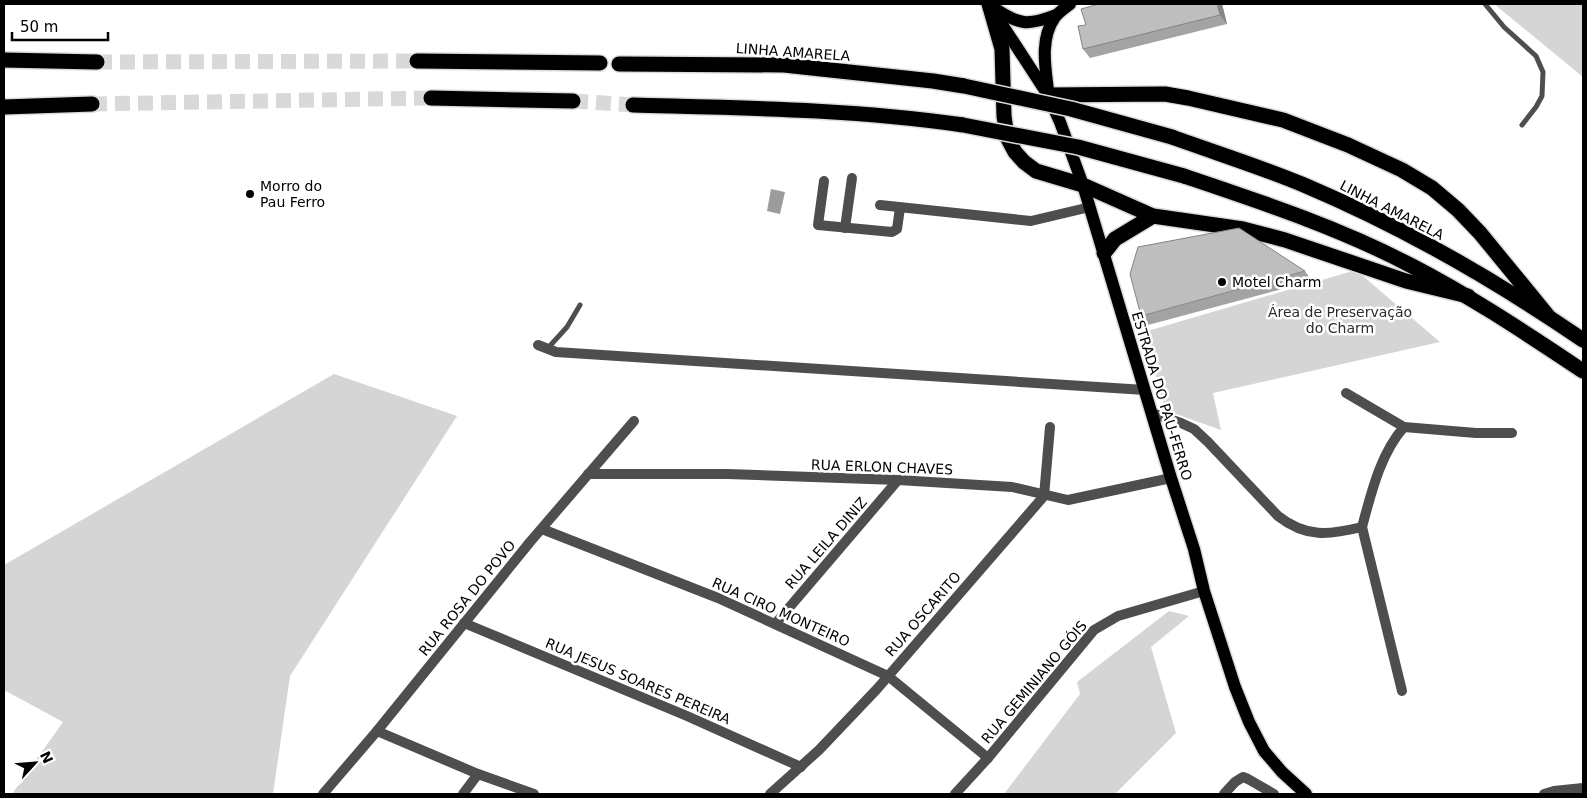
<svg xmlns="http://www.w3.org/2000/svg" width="1587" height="798" font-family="'DejaVu Sans',sans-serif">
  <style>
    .green { fill: #d5d5d5 }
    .water { fill: #9c9c9c }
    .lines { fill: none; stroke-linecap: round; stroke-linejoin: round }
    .motorway-tunnel { stroke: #d9d9d9; stroke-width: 15; stroke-dasharray: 15 8; stroke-linecap: butt }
    .primary-casing { stroke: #dbdbdb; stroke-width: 15 }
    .motorway-casing { stroke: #dbdbdb; stroke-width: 18 }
    .service { stroke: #4e4e4e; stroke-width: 5 }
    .minor { stroke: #4e4e4e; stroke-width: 10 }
    .tertiary { stroke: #4e4e4e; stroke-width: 10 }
    .primary { stroke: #000; stroke-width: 12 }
    .motorway { stroke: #000; stroke-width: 15 }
    .motorway-bridge-casing { stroke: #dbdbdb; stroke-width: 18; stroke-linecap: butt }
    .motorway-bridge { stroke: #000; stroke-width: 15 }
    .wall { fill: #a3a3a3 }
    .shaded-wall { fill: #858585 }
    .building { fill: #bebebe; stroke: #858585 }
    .poi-dot { fill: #000; stroke: #fff; stroke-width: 2 }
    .labels { text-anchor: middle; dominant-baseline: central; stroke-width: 5; stroke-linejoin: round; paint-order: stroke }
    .street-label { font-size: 14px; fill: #000; stroke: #fff }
    .poi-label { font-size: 14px; fill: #000; stroke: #fff; text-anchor: start }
    .park-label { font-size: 14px; fill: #2c2c2c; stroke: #fff }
  </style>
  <rect width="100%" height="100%" fill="#fff"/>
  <g class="green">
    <polygon points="1494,4 1583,4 1583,77"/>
    <polygon points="1356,270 1440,342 1213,393 1221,430 1165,410 1144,332"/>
    <polygon points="334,374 457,416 290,676 273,794 12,794 63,722 4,690 4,565"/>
    <polygon points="1169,611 1189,616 1151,647 1176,733 1115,794 1004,794 1080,694 1077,682"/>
  </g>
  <polygon class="water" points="771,189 785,192 780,214 767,211"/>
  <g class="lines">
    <g class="motorway-tunnel">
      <polyline points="97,62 417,61"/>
      <polyline points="573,101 633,105"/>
      <polyline points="92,104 431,98"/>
    </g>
    <defs>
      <g id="primary">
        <path d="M994,8C1019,25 1028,26 1056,15"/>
        <polyline points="994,12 1048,95 1060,122 1083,185 1171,478 1194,549 1204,591 1235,687 1249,722 1264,751 1282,772 1306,794"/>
        <path d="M1048,90C1045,66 1040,38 1055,17C1059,12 1065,8 1070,4"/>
      </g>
      <g id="motorway">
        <polyline points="989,4 1002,49 1004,116 1007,137 1015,152 1024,162 1036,171 1083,185 1153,216 1243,229 1285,240 1406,281 1468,296"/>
        <polyline points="4,60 97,62"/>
        <polyline points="417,61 600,63"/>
        <polyline points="619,64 784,65 933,81 964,86"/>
        <polyline points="1048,95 1165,94 1188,98 1283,120 1348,145 1402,170 1432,188 1458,210 1480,233 1548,316"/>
        <polyline points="431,98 573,101"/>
        <path d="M633,105C743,108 853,109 963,125"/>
        <polyline points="4,107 92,104"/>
        <path d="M1172,137C1216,153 1261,167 1304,185C1399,225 1498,282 1583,340"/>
        <path d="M1184,176C1261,202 1340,228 1412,266C1472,297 1527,334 1583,371"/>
        <polyline points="1104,253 1115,239 1153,216"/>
      </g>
    </defs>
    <use href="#primary" class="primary-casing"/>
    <use href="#motorway" class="motorway-casing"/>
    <g class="service">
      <polyline points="1485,4 1504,27 1536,56 1543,72 1542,96 1536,107 1522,125"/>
      <polyline points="548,348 567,327 580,305"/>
    </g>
    <g class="minor">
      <polyline points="824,181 818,225 892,232 897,229 900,208"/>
      <polyline points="880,205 1031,221 1090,207"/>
      <polyline points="845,228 852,178"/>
      <polyline points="538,345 556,352 1145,390"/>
      <polyline points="1346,393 1404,427 1476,433 1512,433"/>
      <path d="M1152,413L1181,423L1194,429L1208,442L1278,516C1306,538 1329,535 1362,527C1371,494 1380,454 1404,427"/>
      <polyline points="588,474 728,474 898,480 1012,487 1068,500 1171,478"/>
      <polyline points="1362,527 1402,691"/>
      <polyline points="542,529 718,598 888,676 988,758"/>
      <polyline points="464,623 687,716 801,767"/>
      <polyline points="776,623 898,480"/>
      <polyline points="377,731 478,774 534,794"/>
      <polyline points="323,794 377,731 530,542 634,421"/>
      <polyline points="463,794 478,774"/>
      <polyline points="770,794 819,750 877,689 1044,496 1050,427"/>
      <polyline points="1224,794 1235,782 1243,777 1248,779 1274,794"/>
      <polyline points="1544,794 1554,791 1583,788"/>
    </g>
    <polyline class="tertiary" points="955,794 988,758 1094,630 1118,616 1204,591"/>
    <use href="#primary" class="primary"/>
    <use href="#motorway" class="motorway"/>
    <defs>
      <g id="motorway-bridge">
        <polyline points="964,86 1071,109 1172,137"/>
        <polyline points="963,125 1078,147 1184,176"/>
      </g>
    </defs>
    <use href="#motorway-bridge" class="motorway-bridge-casing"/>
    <use href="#motorway-bridge" class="motorway-bridge"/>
  </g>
  <g class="wall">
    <polygon points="1222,4 1227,24 1090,58 1083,49 1086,25"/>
    <polygon points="1305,271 1312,281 1148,325 1141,316"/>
  </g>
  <polygon class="shaded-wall" points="1217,4 1222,4 1227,24 1220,15"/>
  <g class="building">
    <polygon points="1099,4 1217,4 1220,15 1083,49 1078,26 1086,25 1081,9"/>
    <polygon points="1239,228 1305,271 1141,316 1130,274 1138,247"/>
  </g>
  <g class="poi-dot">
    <circle cx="250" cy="194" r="5"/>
    <circle cx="1222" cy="282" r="5"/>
  </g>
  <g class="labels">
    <g class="street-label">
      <text transform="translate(793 52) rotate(4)">LINHA AMARELA</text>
      <text transform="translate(1392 210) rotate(27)">LINHA AMARELA</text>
      <text transform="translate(1162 396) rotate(73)">ESTRADA DO PAU-FERRO</text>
      <text transform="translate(882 467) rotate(2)">RUA ERLON CHAVES</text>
      <text transform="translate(826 543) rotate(-49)">RUA LEILA DINIZ</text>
      <text transform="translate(467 598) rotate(-51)">RUA ROSA DO POVO</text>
      <text transform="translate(781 612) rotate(24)">RUA CIRO MONTEIRO</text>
      <text transform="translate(923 614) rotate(-49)">RUA OSCARITO</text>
      <text transform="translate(638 681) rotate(23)">RUA JESUS SOARES PEREIRA</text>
      <text transform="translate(1034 682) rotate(-50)">RUA GEMINIANO GÓIS</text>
    </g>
    <g class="poi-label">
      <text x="260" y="186">Morro do<tspan x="260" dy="16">Pau Ferro</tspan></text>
      <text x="1232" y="282">Motel Charm</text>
    </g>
    <g class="park-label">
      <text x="1340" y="312">Área de Preservação<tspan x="1340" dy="16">do Charm</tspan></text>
    </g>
  </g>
  <rect width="1587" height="798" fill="none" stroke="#000000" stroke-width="10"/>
  <g transform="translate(35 763) rotate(64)" stroke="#ffffff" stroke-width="4" paint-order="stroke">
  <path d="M0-4L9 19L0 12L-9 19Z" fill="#000000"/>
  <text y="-8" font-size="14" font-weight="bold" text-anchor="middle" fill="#000000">N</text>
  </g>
  <path d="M12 32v8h96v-8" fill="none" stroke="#000000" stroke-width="2.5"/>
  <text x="20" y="32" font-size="15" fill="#000000" stroke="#ffffff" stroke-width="4" paint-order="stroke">50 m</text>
</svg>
